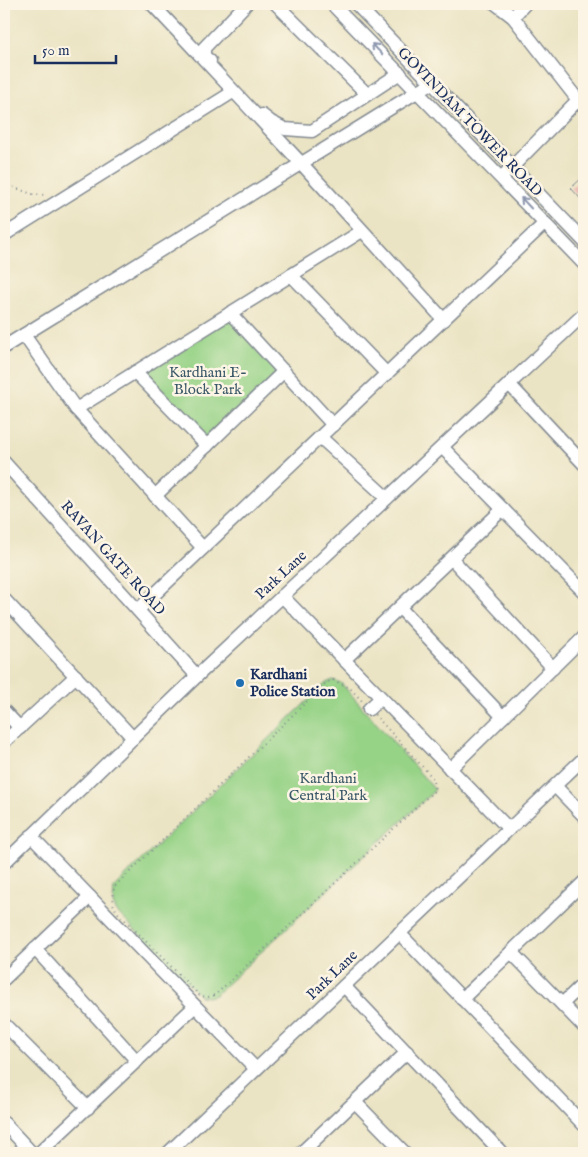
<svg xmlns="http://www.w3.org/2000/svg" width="588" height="1157" font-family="'IM FELL English',serif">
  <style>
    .green { fill: #97d387; stroke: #598172 }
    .building { fill: #e7afaa }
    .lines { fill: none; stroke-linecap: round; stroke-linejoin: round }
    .minor-casing { stroke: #838a91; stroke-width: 15 }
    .path { stroke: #838a91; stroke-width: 2; stroke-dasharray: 1 4; stroke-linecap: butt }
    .minor { stroke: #fff; stroke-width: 12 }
    .oneway { stroke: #8d97ae }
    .poi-dot { fill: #1f6fb2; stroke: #fcf5e5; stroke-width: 2 }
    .labels { text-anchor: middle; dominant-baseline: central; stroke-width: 5; stroke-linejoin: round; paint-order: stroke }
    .street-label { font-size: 15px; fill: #1b2f5e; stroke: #fcf5e5 }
    .park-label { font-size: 15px; fill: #3a5868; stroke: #fcf5e5 }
    .poi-label { font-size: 15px; font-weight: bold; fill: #1b2f5e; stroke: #fcf5e5; text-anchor: start }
  </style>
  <rect width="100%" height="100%" fill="#fcf5e5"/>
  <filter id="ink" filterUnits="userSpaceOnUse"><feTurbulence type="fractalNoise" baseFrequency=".02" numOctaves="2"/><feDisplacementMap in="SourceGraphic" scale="10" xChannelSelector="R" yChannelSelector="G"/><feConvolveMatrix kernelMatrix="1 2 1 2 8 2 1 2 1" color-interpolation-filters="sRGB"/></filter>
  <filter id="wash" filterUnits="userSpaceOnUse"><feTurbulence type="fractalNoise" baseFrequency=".0096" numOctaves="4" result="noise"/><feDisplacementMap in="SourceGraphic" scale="20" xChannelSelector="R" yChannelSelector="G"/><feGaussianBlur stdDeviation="1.12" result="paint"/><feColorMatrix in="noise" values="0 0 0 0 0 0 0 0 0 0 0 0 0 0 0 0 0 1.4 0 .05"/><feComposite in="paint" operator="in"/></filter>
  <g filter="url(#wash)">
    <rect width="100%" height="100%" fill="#ebe4c4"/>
    <g class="green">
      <polygon points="230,313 284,371 207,446 135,372"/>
      <polygon points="333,680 341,683 435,790 215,995 208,997 200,996 117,912 113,904 114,887 326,683"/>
    </g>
    <g id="blocks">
      <polygon class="building" points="584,176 584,203 571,188"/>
    </g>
  </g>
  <g filter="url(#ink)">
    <use href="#blocks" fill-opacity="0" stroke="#838a91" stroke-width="1"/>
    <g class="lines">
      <defs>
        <g id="minor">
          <polyline points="152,4 301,163 444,320"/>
          <polyline points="276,4 367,94"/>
          <polyline points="332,4 584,264"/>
          <polyline points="356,4 584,241"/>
          <polyline points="496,4 513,17"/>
          <polyline points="525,4 513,17 578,100"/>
          <polyline points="210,61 204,56 204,48 246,4"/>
          <polyline points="262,115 271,122 285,129 312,131 400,73"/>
          <polyline points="507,172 578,100 584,106"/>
          <polyline points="4,235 233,92"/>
          <polyline points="291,275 387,374"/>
          <polyline points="230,313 333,425"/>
          <polyline points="24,335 76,409 203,548"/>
          <polyline points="4,347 433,82"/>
          <polyline points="135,372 207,446"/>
          <polyline points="509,384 584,464"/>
          <polyline points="76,409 362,231"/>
          <polyline points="320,437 387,498"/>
          <polyline points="442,447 584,592"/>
          <polyline points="4,462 197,676"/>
          <polyline points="155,496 284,371"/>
          <polyline points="452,559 553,668"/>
          <polyline points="282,596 509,829"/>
          <polyline points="4,599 133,738"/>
          <polyline points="400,608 503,717"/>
          <polyline points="138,610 545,223"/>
          <polyline points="344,660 503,509"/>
          <polyline points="369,709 381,698"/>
          <polyline points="4,711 20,728"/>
          <polyline points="4,742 76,676"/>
          <polyline points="450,769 584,637"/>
          <polyline points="555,786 584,816"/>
          <polyline points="31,836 256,1069"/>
          <polyline points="4,863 197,676 584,314"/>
          <polyline points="399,933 584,1125"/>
          <polyline points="35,949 137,1061"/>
          <polyline points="511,952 584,1027"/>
          <polyline points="4,979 90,897"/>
          <polyline points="344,986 502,1153"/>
          <polyline points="462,999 584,882"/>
          <polyline points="562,1004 584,983"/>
          <polyline points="4,1024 88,1108"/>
          <polyline points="355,1102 405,1153"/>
          <polyline points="4,1123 32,1153"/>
          <polyline points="39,1153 195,1006"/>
          <polyline points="168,1153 584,758"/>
          <polyline points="301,1153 407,1052"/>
        </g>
      </defs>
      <use href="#minor" class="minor-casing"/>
      <g class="path">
        <polyline points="4,184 32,194 45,195"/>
        <polygon points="333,680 350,688 432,777 435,790 215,995 208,997 200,996 117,912 113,904 114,887 326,683"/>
      </g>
      <use href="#minor" class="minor"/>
    </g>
    <defs><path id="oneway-shaft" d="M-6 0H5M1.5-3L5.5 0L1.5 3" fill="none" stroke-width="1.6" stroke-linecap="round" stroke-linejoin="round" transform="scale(1.25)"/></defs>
    <g class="oneway">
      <use href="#oneway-shaft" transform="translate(377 49) rotate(-134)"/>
      <use href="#oneway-shaft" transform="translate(526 203) rotate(-133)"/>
    </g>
  </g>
  <circle class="poi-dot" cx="240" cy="683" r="5"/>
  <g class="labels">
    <g class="street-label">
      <text transform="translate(470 122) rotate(46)">GOVINDAM TOWER ROAD</text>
      <text transform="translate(113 558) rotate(48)">RAVAN GATE ROAD</text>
      <text transform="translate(281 575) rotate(-43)">Park Lane</text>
      <text transform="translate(332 975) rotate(-44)">Park Lane</text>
    </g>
    <g class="park-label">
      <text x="208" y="372">Kardhani E-<tspan x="208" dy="17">Block Park</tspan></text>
      <text x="328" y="778">Kardhani<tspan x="328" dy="17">Central Park</tspan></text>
    </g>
    <g class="poi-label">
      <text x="250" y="674">Kardhani<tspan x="250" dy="17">Police Station</tspan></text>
    </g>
  </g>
  <rect width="588" height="1157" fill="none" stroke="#fcf5e5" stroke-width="20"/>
  <path d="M35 55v8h81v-8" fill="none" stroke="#1b2f5e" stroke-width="2.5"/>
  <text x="42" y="55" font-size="15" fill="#1b2f5e" stroke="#fcf5e5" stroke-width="4" paint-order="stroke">50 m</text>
</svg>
